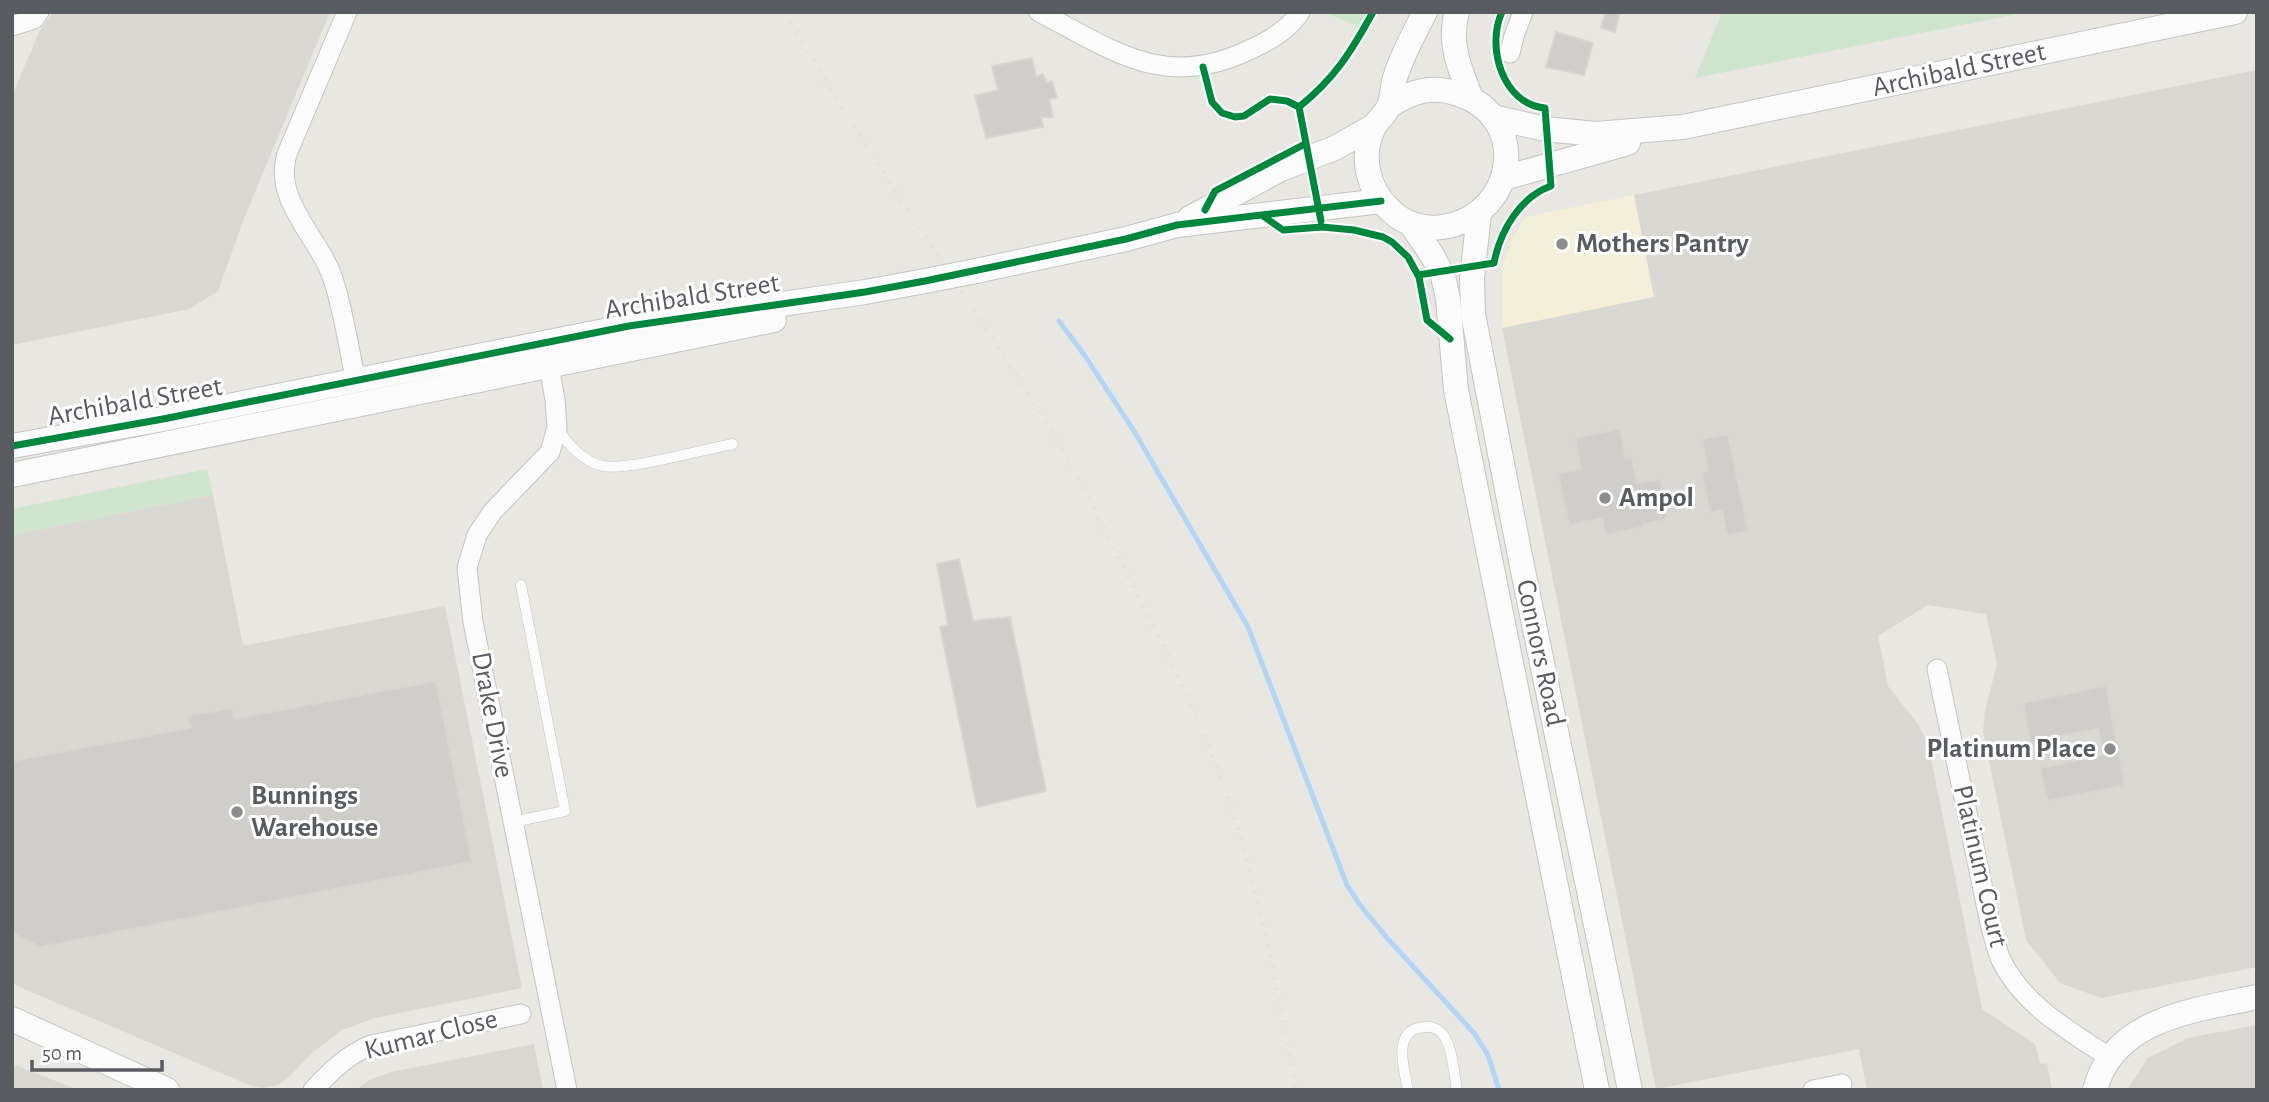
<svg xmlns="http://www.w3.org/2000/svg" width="2269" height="1102" font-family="'Alegreya Sans',sans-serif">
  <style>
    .commercial { fill: #f4efd9 }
    .industrial { fill: #d9d8d3 }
    .green { fill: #cfe5ce }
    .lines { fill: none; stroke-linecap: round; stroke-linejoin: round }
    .stream { stroke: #b4d6f6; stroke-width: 5 }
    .building { fill: #cfcecb; stroke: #d8d6d2; stroke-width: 2 }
    .service-casing { stroke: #c4c4c3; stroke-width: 11 }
    .minor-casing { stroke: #c4c4c3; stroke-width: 21 }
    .tertiary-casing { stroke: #c4c4c3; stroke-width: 26 }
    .service { stroke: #fcfbfb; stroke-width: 10 }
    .minor { stroke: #fcfbfb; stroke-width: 19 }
    .tertiary { stroke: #fcfbfb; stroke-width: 24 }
    .rail { stroke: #e1e1e0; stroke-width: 5; stroke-dasharray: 2 9; stroke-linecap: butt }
    .tertiary-bridge-casing { stroke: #c4c4c3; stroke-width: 26; stroke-linecap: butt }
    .tertiary-bridge { stroke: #fcfbfb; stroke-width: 24 }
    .cycleway-casing { stroke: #fff; stroke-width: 11 }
    .cycleway { stroke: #00873e; stroke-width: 7 }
    .poi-dot { fill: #8a8c8e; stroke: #fff; stroke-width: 2.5 }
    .labels { text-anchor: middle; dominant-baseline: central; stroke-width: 6; stroke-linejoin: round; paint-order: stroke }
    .street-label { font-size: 28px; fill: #585b60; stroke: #fff }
    .poi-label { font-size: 28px; font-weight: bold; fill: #585b60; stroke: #fff; text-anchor: start }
  </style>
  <rect width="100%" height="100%" fill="#e8e7e2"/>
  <polygon class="commercial" points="1634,195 1654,297 1502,328 1502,268 1512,239 1525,217"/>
  <g class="industrial">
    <polygon points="53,12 330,12 243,221 218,291 189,309 12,345 12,96 39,32"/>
    <polygon points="2257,70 2257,967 2101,998 2060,983 2026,940 1983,732 1985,711 1997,664 1986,614 1928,605 1878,636 1888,686 1918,724 1928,744 1982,1009 2035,1044 2040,1064 2047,1063 2052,1090 1867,1090 1859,1049 1656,1089 1502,328 1654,297 1634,195"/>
    <polygon points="213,495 243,646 445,606 522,988 375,1018 342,1030 313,1052 290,1076 278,1085 263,1088 249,1085 17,986 12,981 12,535"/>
    <polygon points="2257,1025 2257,1090 2127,1090 2148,1058 2188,1038"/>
    <polygon points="534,1044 543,1090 356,1090 369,1080 391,1072"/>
    <polygon points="12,1064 79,1090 12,1090"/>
  </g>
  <g class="green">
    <polygon points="1324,12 1379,12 1368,31"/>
    <polygon points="1722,12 2023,12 2023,13 1695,78"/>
    <polygon points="207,469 213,495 12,535 12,509"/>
  </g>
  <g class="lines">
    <polyline class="stream" points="1059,321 1085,356 1134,431 1248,627 1347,885 1360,905 1388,939 1474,1033 1488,1055 1499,1090"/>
  </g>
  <g class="building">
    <polygon points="1605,12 1620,12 1615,32 1601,28"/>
    <polygon points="1556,32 1593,43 1584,75 1546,67"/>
    <polygon points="1032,58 1036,77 1043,74 1047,83 1052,81 1057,98 1049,99 1053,117 1041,117 1043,127 986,138 975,96 998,90 992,66"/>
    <polygon points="1620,429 1626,459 1632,458 1637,483 1660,479 1668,513 1664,520 1643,524 1643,527 1605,535 1602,518 1569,525 1558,474 1581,469 1575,438"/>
    <polygon points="1728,434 1748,531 1727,535 1722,510 1710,513 1701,472 1708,471 1702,439"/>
    <polygon points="959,559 973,621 1010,617 1046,791 977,807 940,627 948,625 937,564"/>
    <polygon points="436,681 472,862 40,947 12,933 12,761 190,728 187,716 232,708 234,719"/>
    <polygon points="2106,686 2125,785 2047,801 2040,768 2103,755 2098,729 2030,742 2023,703"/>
  </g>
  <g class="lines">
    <defs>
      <g id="service">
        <path d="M558,429C568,445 584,462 603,466C627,471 705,449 733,444"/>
        <polyline points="513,822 565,811 521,585"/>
        <path d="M1408,1090C1404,1068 1391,1029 1425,1027C1433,1026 1440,1030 1444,1036C1453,1050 1454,1074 1457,1090"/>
      </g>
      <g id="minor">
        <path d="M347,12L287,154C272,201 322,240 334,282C344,314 349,349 356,382"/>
        <path d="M1039,12C1113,50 1164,91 1249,50C1267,42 1289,30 1300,12"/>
        <polyline points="12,26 34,19 39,12"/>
        <polyline points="1510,53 1514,36 1523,12"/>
        <polyline points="549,366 555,400 557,428 550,452 493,511 477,535 467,568 473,622 567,1090"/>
        <path d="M1937,669L1990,923C1993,935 1996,948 2001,960C2024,1006 2068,1030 2109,1057"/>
        <path d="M313,1090C331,1071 347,1055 371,1045L521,1014"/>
        <polyline points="1813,1090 1842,1084"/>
      </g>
      <g id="tertiary">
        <path d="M1457,12C1448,42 1460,70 1471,98"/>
        <path d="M1389,106C1412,91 1432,85 1458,94C1532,117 1516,217 1442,227C1423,230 1402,223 1389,209C1367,188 1360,155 1374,127C1378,119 1386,114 1389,106C1393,96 1392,84 1396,75C1403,53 1415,32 1425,12"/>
        <polyline points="1493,117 1545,129 1596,134 1683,127 2235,12"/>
        <polyline points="1504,178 1628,143"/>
        <polyline points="1479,214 1472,278 1473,314 1521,561 1630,1090"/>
        <polyline points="1190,218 1281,169 1335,148 1374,126"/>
        <polyline points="1411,224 1432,255 1443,276 1448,299 1456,390 1597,1090"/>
        <polyline points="976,271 1126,239 1177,225 1381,201"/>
        <polyline points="12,446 163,419 629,326 865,292 925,281"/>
        <polyline points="12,475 774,320"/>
        <polyline points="12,1019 167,1090"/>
        <path d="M2095,1090C2113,1018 2196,1010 2257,997"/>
      </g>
    </defs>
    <use href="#service" class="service-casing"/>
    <use href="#minor" class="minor-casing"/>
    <use href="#tertiary" class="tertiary-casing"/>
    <use href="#service" class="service"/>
    <use href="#minor" class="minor"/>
    <use href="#tertiary" class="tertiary"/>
    <path class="rail" d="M786,12C864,154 960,283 1045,421C1078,476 1107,534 1136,592C1168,655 1200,717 1223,784C1258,883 1277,987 1296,1090"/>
    <defs>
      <polyline id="tertiary-bridge" points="925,281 976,271"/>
    </defs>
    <use href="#tertiary-bridge" class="tertiary-bridge-casing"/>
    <use href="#tertiary-bridge" class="tertiary-bridge"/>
    <defs>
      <g id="cycleway">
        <polyline points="1203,67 1212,102 1222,113 1235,117 1244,116 1270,99 1287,101 1299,107"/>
        <polyline points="1205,210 1215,191 1305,144"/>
        <polyline points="1263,216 1283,230 1322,227 1354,230 1383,237 1392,242 1408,257 1419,277 1427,320 1450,339"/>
        <path d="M1321,221L1299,107C1335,78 1351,52 1373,12"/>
        <path d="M1418,275L1494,263C1500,231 1520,197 1551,186L1545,108C1502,104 1486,46 1502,12"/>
        <polyline points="12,446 163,419 629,326 865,292 925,281 1126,239 1177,225 1381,201"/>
      </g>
    </defs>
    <use href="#cycleway" class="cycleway-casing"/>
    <use href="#cycleway" class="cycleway"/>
  </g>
  <g class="poi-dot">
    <circle cx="1562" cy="244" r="7"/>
    <circle cx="1605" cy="498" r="7"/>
    <circle cx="2110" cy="749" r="7"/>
    <circle cx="237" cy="812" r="7"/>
  </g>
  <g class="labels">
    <g class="street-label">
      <text transform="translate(1959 70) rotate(-12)">Archibald Street</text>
      <text transform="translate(692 297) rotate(-9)">Archibald Street</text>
      <text transform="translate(135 402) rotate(-10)">Archibald Street</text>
      <text transform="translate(1540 653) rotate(78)">Connors Road</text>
      <text transform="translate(492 715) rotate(79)">Drake Drive</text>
      <text transform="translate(1980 866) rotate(77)">Platinum Court</text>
      <text transform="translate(431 1035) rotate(-14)">Kumar Close</text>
    </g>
    <g class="poi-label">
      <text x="1576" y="244">Mothers Pantry</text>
      <text x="1619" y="498">Ampol</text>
      <text x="2096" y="749" text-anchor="end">Platinum Place</text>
      <text x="251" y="796">Bunnings<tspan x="251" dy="32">Warehouse</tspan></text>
    </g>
  </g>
  <rect width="2269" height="1102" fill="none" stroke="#585b60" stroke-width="28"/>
  <path d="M32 1060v10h130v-10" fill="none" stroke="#585b60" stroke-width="3.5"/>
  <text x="42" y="1060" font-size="21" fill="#585b60" stroke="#ffffff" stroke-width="5" paint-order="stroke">50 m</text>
</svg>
